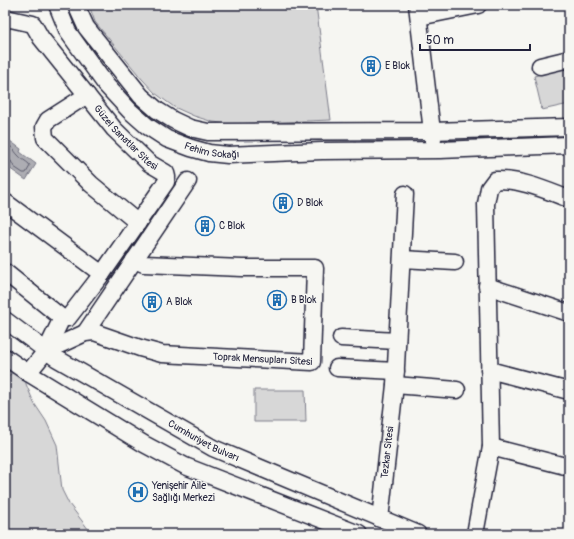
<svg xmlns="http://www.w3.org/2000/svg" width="574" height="539" font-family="Pangolin,sans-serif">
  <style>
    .green { fill: #d7d7d7; stroke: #7c7c89 }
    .water { fill: #adadb3; stroke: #757583 }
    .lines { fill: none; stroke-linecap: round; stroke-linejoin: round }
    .shore { stroke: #5a5a6b; stroke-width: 1 }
    .minor-casing { stroke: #22223b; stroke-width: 19 }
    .minor { stroke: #f6f6f2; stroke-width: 16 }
    .labels { text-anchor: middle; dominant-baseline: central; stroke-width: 3; stroke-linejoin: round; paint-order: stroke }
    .poi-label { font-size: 10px; fill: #22223b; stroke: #f6f6f2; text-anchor: start }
    .street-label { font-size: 10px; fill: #22223b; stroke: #f6f6f2 }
  </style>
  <rect width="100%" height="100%" fill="#f6f6f2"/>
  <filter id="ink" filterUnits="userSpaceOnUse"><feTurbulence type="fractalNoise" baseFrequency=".025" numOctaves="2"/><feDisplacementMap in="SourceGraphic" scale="8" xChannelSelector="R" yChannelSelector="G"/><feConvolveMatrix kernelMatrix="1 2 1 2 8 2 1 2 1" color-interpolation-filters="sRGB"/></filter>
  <g filter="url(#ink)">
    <g class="green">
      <polygon points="89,5 316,5 331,120 231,124 213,122 194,116 174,107 155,93 142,79 95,22"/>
      <polygon points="569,67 569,104 542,110 534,76"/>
      <polygon points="14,372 26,376 26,384 34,403 46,421 57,445 62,490 69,504 92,534 5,534 5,378"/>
      <polygon points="254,390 305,390 306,422 254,422"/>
    </g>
    <polygon class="water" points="10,141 21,149 20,152 36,164 26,180 9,168 9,165 5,161 5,142"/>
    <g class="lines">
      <path class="shore" d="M5,146C13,145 13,150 18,155C21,159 26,161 29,164L30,166L26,173H23L14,167L11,161L5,158"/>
      <defs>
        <g id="minor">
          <path id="s1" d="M57,5L68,32L106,85L130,111L147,126L167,139L191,148L209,153L228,155L322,151L440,150L569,145"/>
          <polyline points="76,5 86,27 141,96 157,110 173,120 190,128 208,132 432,131 569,127"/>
          <polyline points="417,5 433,140"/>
          <polyline points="419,17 478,5"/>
          <path id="s2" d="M5,21L6,18L33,24L41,38L114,129L149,163L166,173L167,177L166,182L102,274L68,318H62"/>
          <polyline points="540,66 569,59"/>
          <polyline points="87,95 48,120 44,127 45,138 91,184 138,223"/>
          <polyline points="5,202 102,274"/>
          <polyline points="402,259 455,262"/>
          <polyline points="5,272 62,318 46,351 28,373"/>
          <polyline points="487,286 569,313"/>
          <path id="s3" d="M5,320L56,358L213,448L418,534"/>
          <polyline points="85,333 188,181"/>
          <polyline points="341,338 397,341"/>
          <path id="s4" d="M46,351L85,333L94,332L140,348L162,354L312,362L315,268H242L144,264L134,260"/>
          <polyline points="5,357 28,373 144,444 185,466 359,534"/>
          <polyline points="337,368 396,371"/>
          <polyline points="489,370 569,391"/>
          <polyline points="395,385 457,390"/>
          <polyline points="491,447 569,467"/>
          <path id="s5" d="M380,519L395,385L405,194"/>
          <path d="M475,534L491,447L486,204L489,188L495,180C521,179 545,190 569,199"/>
        </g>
      </defs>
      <use href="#minor" class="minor-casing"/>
      <use href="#minor" class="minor"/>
    </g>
  </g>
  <defs>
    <symbol id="building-ring" viewBox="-11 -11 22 22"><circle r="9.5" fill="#f6f6f2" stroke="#1f6fb2" stroke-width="1.5"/><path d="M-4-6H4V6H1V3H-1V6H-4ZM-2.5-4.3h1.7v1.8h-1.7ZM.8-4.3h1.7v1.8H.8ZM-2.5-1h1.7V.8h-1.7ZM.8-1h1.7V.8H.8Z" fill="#1f6fb2"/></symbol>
    <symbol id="hospital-ring" viewBox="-11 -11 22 22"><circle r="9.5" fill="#f6f6f2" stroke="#1f6fb2" stroke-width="1.5"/><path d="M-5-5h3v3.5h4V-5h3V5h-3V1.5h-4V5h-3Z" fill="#1f6fb2"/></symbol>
  </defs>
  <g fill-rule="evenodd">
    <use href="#building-ring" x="360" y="55" width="22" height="22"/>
    <use href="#building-ring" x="272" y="192" width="22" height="22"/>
    <use href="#building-ring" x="194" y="215" width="22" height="22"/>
    <use href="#building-ring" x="266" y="289" width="22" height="22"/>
    <use href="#building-ring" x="141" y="291" width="22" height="22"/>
    <use href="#hospital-ring" x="127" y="481" width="22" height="22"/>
  </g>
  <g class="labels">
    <g class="poi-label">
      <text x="385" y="66">E Blok</text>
      <text x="297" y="203">D Blok</text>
      <text x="219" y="226">C Blok</text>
      <text x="291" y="300">B Blok</text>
      <text x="166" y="302">A Blok</text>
      <text x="152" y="486">Yenişehir Aile<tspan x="152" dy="12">Sağlığı Merkezi</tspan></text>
    </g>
    <g class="street-label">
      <text stroke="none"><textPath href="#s2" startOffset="178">Güzel Sanatlar Sitesi</textPath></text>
      <text stroke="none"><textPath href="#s1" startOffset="223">Fehim Sokağı</textPath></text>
      <text stroke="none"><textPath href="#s4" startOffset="224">Toprak Mensupları Sitesi</textPath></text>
      <text stroke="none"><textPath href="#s3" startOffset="233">Cumhuriyet Bulvarı</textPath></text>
      <text stroke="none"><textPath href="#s5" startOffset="67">Tezkar Sitesi</textPath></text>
    </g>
  </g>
  <rect width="574" height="539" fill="none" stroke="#f6f6f2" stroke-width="20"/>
  <rect x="10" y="10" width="554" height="519" fill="none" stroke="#22223b" stroke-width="1.5" filter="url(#ink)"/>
  <path d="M420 44v6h110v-6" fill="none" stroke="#22223b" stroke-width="2"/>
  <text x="426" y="44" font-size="12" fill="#22223b" stroke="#f6f6f2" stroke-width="3" paint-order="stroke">50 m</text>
</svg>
